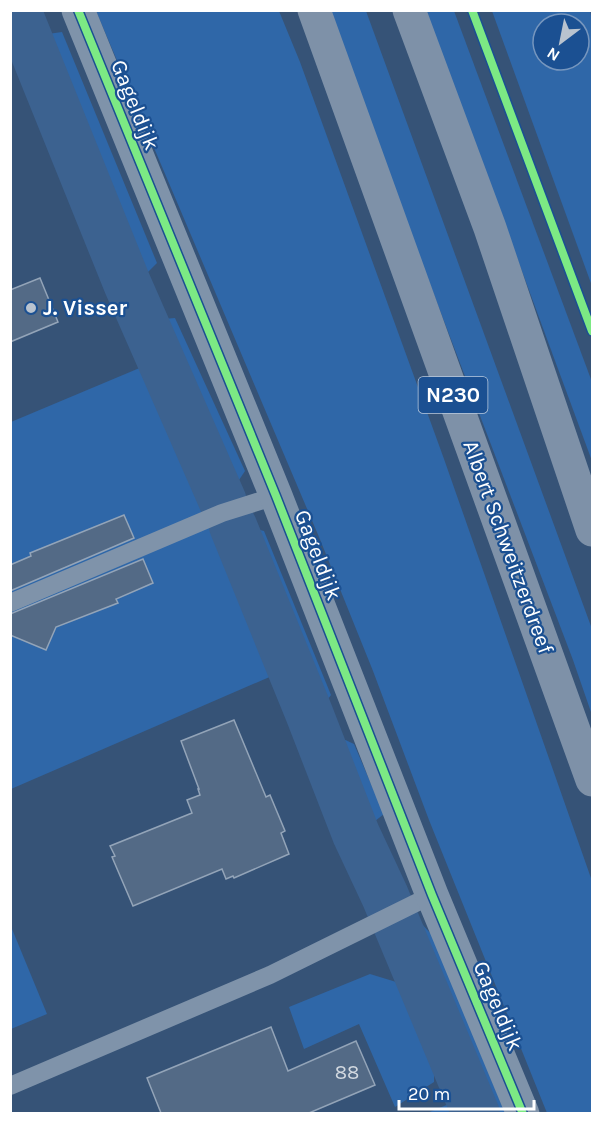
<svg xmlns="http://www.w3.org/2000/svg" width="603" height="1124" font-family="Karla,sans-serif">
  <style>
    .green { fill: #2f67a8; fill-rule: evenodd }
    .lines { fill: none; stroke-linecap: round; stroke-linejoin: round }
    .canal { stroke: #3c6290; stroke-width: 48 }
    .building { fill: #536a86; stroke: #93a4b8; stroke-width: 1.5 }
    .service { stroke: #7f93aa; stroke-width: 18 }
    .minor { stroke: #7f93aa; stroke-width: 33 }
    .trunk { stroke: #7e91a8; stroke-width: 33 }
    .cycleway-casing { stroke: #1b5092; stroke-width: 11 }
    .cycleway { stroke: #7ce984; stroke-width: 8 }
    .poi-dot { fill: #b9c3cf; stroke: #1b5092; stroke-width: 2 }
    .labels { text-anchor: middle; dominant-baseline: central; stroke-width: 4.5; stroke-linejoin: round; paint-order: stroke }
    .number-label { font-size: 20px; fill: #d4dae1 }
    .shield { fill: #1b5092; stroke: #bbcade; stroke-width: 1.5 }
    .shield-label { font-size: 21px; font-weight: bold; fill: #fff }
    .street-label { font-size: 22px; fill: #fff; stroke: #1b5092 }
    .poi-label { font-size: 22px; font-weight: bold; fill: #fff; stroke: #1b5092; text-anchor: start }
  </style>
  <rect width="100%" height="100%" fill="#365377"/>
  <g class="green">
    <polygon points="96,11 279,11 300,62 444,459 592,881 592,1113 547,1113 429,820 373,671 319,537"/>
    <polygon points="326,11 366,11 592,629 592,715 573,660"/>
    <polygon points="426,11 454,11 592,382 592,461"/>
    <path d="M492,11H590L592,21V286ZM543,24H579V60H543Z"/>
    <polygon points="62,32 157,263 139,281 41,52 41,35"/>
    <polygon points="175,318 245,471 231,492 152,320"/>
    <polygon points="161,359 288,669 11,789 11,422"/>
    <polygon points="256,529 264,531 331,695 318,712 250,542"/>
    <polygon points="339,737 354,744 384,814 366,828 331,740"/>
    <polygon points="419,921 432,935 505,1113 484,1113 404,925"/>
    <polygon points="12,929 47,1014 11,1029 10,930"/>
    <polygon points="370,974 406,985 434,1051 434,1082 395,1107 359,1024 304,1049 289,1007"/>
    <polygon points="471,1095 478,1113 427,1113"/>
  </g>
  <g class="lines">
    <g class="canal">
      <polyline points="17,10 127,283 223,502"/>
      <polyline points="233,526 309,713 356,834 385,896 476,1114"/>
    </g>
  </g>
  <g class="building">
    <polygon points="40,278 58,322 10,342 10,290"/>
    <polygon points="124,515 134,538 10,591 10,565 31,556 30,553"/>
    <polygon points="143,559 153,583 116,599 118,603 56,627 46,650 10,635 10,614"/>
    <polygon points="234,720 266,797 270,795 285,831 281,833 289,854 234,878 233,876 226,879 222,869 133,906 112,857 115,856 110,846 192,813 187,800 200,795 198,789 199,789 181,741"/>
    <polygon points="271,1027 288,1071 356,1041 375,1085 309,1113 161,1113 147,1078"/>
  </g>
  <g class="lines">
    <g class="service">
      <polyline points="10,603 222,513 276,496"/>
      <polyline points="10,1086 270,975 432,895"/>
    </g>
    <polyline class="minor" points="78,10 276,496 432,895 523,1114"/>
    <g class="trunk">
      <polyline points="314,10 592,780"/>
      <polyline points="409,10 490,228 592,530"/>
    </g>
    <defs>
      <g id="cycleway">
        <polyline points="78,10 276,496 432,895 523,1114"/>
        <polyline points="472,10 592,331"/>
      </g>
    </defs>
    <use href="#cycleway" class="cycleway-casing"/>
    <use href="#cycleway" class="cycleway"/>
  </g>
  <circle class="poi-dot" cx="31" cy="308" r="6"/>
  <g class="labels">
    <g class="number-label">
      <text x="347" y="1072">88</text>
    </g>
    <rect class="shield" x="418.5" y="377" width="69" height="36" rx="4.5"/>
    <g class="shield-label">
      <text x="453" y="395">N230</text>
    </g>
    <g class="street-label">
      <text transform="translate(135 105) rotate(68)">Gageldijk</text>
      <text transform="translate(508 547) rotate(70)">Albert Schweitzerdreef</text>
      <text transform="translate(318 555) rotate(69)">Gageldijk</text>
      <text transform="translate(498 1006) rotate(67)">Gageldijk</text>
    </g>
    <g class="poi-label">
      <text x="43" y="308">J. Visser</text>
    </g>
  </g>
  <rect width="603" height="1124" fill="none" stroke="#ffffff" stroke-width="24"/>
  <g transform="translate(561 42) rotate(212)"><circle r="28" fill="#1b5092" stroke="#7696be" stroke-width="1.5"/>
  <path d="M0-4.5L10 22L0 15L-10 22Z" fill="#b9c3cf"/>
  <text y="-9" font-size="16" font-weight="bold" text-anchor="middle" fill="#ffffff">N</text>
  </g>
  <path d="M399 1100v9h135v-9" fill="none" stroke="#ffffff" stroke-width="3"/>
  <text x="408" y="1100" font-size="18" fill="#ffffff" stroke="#1b5092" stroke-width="4.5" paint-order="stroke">20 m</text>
</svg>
